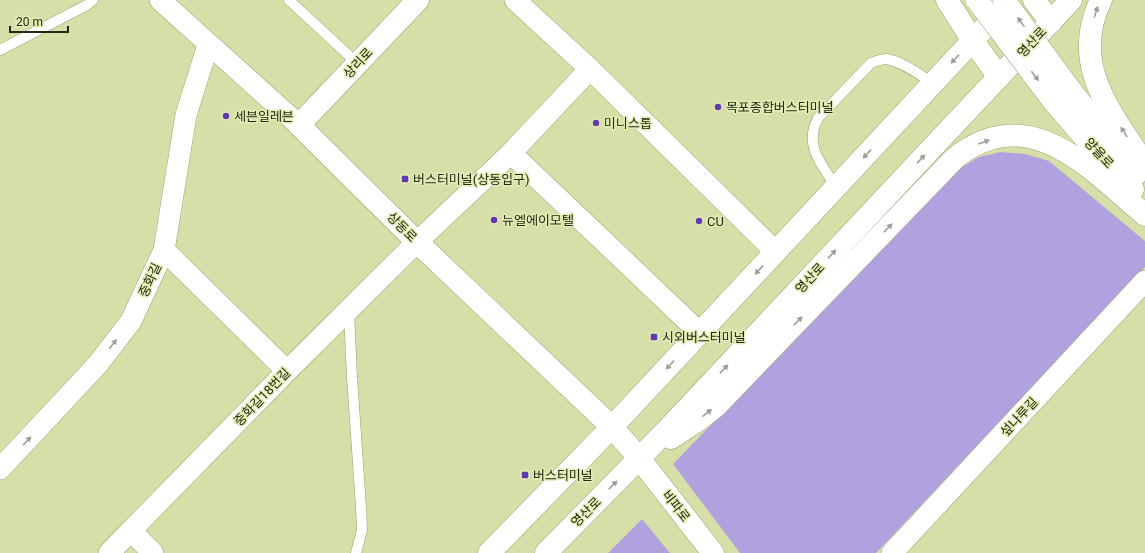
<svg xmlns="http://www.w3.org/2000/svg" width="1145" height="553" font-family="Roboto,'Noto Sans KR',sans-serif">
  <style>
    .green { fill: #b1a2df }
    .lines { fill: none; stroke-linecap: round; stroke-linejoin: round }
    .lane-casing { stroke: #9aa36e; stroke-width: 11 }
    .street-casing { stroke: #9aa36e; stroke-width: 22 }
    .secondary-casing { stroke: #9aa36e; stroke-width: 23 }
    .lane { stroke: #fff; stroke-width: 10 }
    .street { stroke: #fff; stroke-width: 21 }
    .secondary { stroke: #fff; stroke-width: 22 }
    .secondary-bridge-casing { stroke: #9aa36e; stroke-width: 23; stroke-linecap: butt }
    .secondary-bridge { stroke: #fff; stroke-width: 22 }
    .oneway { fill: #9d9e94 }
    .poi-dot { fill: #6438af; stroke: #e3ecb5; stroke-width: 1.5 }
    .labels { text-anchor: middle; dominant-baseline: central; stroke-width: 3; stroke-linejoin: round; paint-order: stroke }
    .street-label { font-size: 13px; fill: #252812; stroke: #e3ecb5 }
    .poi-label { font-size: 13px; fill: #252812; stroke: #e3ecb5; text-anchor: start }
  </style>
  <rect width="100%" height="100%" fill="#d6dfa8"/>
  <g class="green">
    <polygon points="1001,152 1025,154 1049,161 1145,241 1145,267 876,553 740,553 673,464 959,169 979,157"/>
    <polygon points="642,519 670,553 608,553"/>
  </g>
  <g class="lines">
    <defs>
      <g id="lane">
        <polyline points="289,0 358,64"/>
        <polyline points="0,50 87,5 93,0"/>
        <path d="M836,187C822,165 803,145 818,118L871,63C876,61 881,59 887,59C903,62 920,75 933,83"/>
        <polyline points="349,312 352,377 361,507 362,530 356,553"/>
      </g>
      <g id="street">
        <polyline points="160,0 299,125"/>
        <polyline points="515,0 590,69 776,252"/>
        <polyline points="511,153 700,333"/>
        <polyline points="164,250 287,371"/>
        <polyline points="0,469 98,364 131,321 164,250 186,115 208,45"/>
        <polyline points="131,531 153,553"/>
        <polyline points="109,553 287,371 417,242 511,153 590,69"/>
        <polyline points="892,553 1145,281"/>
      </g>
      <g id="secondary">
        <polyline points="418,0 299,125 417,242 612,427 639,458 713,553"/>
        <polyline points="947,0 973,41 999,77"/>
        <polyline points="1034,0 1051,22"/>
        <path d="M1101,0C1069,65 1112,113 1145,165"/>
        <polyline points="1069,88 1136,174"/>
        <polyline points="1055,103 1092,146 1133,189"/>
        <path d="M671,438L697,421L716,406L955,158C1029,99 1090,169 1145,215"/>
        <polyline points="489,553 612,427 1004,7"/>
        <polyline points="546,553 666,431 1071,0"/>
      </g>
    </defs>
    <use href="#lane" class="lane-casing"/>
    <use href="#street" class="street-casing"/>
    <use href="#secondary" class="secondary-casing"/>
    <use href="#lane" class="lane"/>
    <use href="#street" class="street"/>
    <use href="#secondary" class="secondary"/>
    <defs>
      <g id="secondary-bridge">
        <polyline points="977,0 1055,103"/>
        <polyline points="1004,0 1069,88"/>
      </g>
    </defs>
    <use href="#secondary-bridge" class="secondary-bridge-casing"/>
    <use href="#secondary-bridge" class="secondary-bridge"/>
  </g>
  <defs><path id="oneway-solid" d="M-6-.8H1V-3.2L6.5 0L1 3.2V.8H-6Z"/></defs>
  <g class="oneway">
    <use href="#oneway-solid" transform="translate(1096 12) rotate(-72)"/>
    <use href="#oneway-solid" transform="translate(1021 22) rotate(-126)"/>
    <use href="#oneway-solid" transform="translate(955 59) rotate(133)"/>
    <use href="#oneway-solid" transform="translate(1035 76) rotate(53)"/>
    <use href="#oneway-solid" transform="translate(1124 132) rotate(-122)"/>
    <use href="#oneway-solid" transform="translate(984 142) rotate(-20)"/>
    <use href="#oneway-solid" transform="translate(867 154) rotate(133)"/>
    <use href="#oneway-solid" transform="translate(921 159) rotate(-47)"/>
    <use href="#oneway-solid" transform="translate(888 228) rotate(-46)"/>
    <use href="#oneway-solid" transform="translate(832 254) rotate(-47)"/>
    <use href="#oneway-solid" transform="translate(759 270) rotate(133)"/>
    <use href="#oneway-solid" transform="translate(798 321) rotate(-46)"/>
    <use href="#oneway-solid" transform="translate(113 344) rotate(-52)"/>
    <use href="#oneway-solid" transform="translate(670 365) rotate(133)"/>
    <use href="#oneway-solid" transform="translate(724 369) rotate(-47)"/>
    <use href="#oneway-solid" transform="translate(707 413) rotate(-38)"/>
    <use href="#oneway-solid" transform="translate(27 441) rotate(-47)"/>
    <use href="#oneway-solid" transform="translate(613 485) rotate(-45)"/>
  </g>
  <g class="poi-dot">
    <circle cx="718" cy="107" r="4"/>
    <circle cx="226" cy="116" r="4"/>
    <circle cx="596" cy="123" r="4"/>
    <rect x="401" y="175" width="8" height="8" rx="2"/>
    <circle cx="494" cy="220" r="4"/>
    <circle cx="699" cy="221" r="4"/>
    <rect x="650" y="333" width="8" height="8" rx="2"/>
    <rect x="521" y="471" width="8" height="8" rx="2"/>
  </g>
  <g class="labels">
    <g class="street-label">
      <text transform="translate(1032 42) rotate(-47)">영산로</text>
      <text transform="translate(358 63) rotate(-47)">상리로</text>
      <text transform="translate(1099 153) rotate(47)">양을로</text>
      <text transform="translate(402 227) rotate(45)">상동로</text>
      <text transform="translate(810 278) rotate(-47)">영산로</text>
      <text transform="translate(150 280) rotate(-65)">중화길</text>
      <text transform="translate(262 397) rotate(-46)">중화길18번길</text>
      <text transform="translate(1019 417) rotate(-47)">섶나루길</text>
      <text transform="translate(676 506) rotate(52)">비파로</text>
      <text transform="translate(586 512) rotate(-45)">영산로</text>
    </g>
    <g class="poi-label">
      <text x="726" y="107">목포종합버스터미널</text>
      <text x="234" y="116">세븐일레븐</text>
      <text x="604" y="123">미니스톱</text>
      <text x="413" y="179">버스터미널(상동입구)</text>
      <text x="502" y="220">뉴엘에이모텔</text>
      <text x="707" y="221">CU</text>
      <text x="662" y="337">시외버스터미널</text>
      <text x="533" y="475">버스터미널</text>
    </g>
  </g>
  <path d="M10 26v6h58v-6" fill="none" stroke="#252812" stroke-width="2"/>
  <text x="16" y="26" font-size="12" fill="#252812" stroke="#e3ecb5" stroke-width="3" paint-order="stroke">20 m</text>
</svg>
